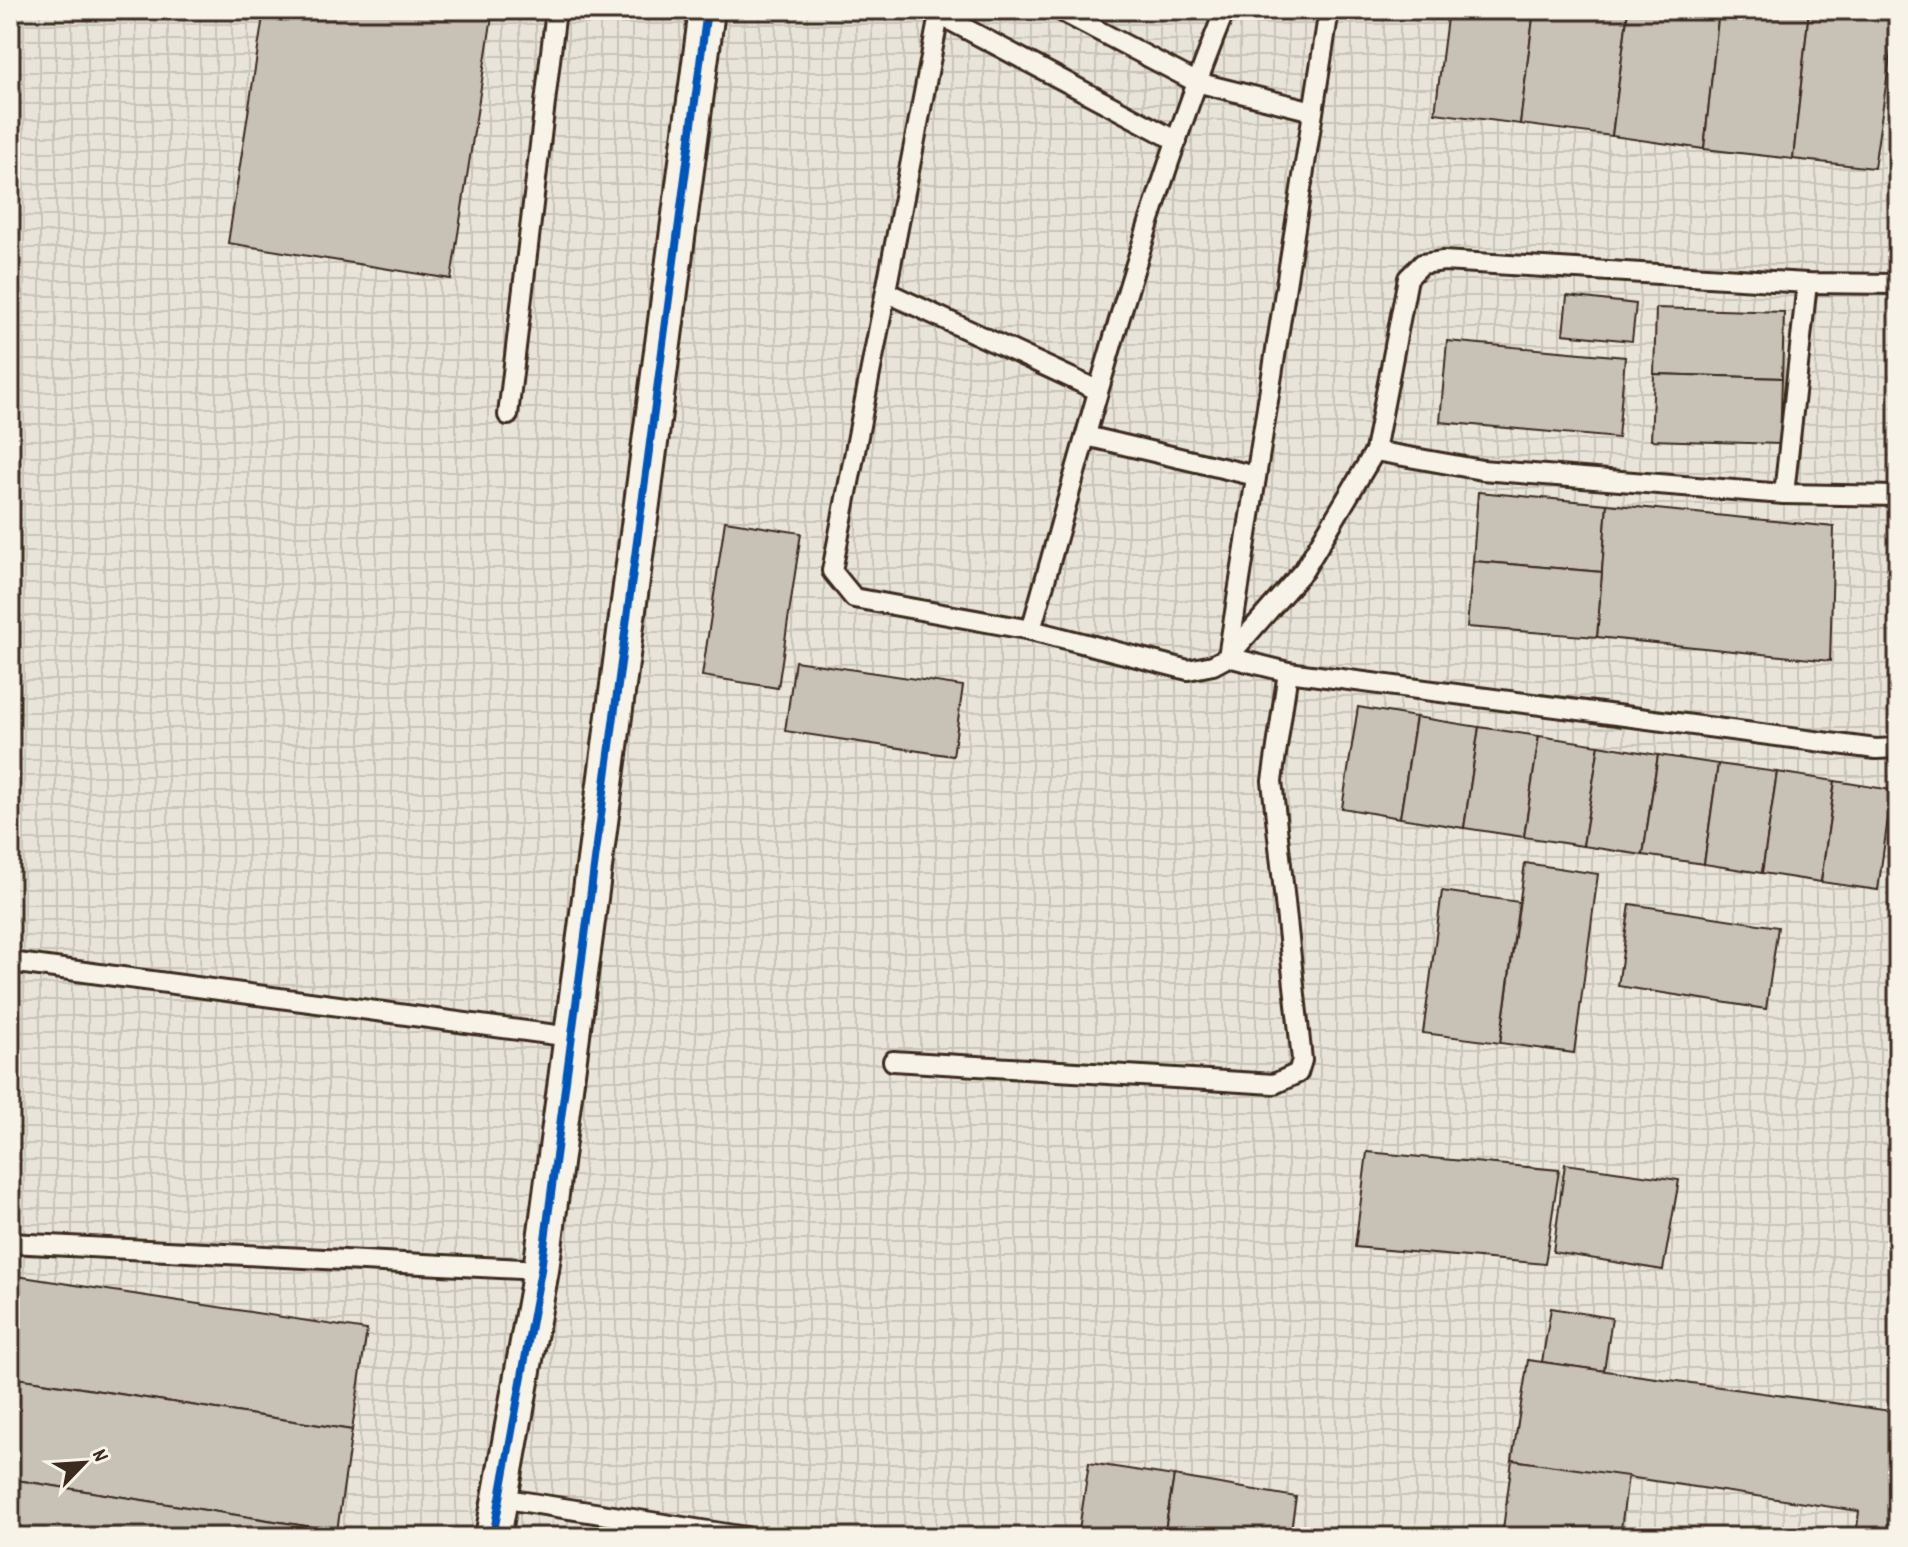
<svg xmlns="http://www.w3.org/2000/svg" width="1908" height="1547" font-family="Dekko,sans-serif">
  <style>
    .industrial { fill: url(#industrial-grid) }
    .building { fill: #c8c1b6; stroke: #3b2a1e; stroke-width: 2 }
    .lines { fill: none; stroke-linecap: round; stroke-linejoin: round }
    .service-casing { stroke: #3b2a1e; stroke-width: 24 }
    .minor-casing { stroke: #3b2a1e; stroke-width: 40 }
    .service { stroke: #f7f3e8; stroke-width: 18 }
    .minor { stroke: #f7f3e8; stroke-width: 34 }
    .cycleway-casing { stroke: #f7f3e8; stroke-width: 13 }
    .cycleway { stroke: #0057b8; stroke-width: 8 }
  </style>
  <defs>
    <pattern id="industrial-grid" width="8" height="8" patternUnits="userSpaceOnUse" patternTransform="scale(2)"><rect width="8" height="8" fill="#e9e4d9"/><path d="M0 4h8M4 0v8" fill="none" stroke="#c9c4ba"/></pattern>
  </defs>
  <rect width="100%" height="100%" fill="#f7f3e8"/>
  <filter id="ink" filterUnits="userSpaceOnUse"><feTurbulence type="fractalNoise" baseFrequency=".0125" numOctaves="2"/><feDisplacementMap in="SourceGraphic" scale="16" xChannelSelector="R" yChannelSelector="G"/><feConvolveMatrix kernelMatrix="1 2 1 2 8 2 1 2 1" color-interpolation-filters="sRGB"/></filter>
  <g filter="url(#ink)">
    <rect class="industrial" x="10" y="10" width="1888" height="1527"/>
    <g class="building">
      <polygon points="264,10 493,10 451,279 228,243"/>
      <polygon points="1448,10 1534,10 1520,124 1435,113"/>
      <polygon points="1534,10 1628,10 1612,136 1520,124"/>
      <polygon points="1628,10 1719,10 1704,149 1612,136"/>
      <polygon points="1719,10 1809,10 1793,159 1704,149"/>
      <polygon points="1809,10 1897,10 1874,168 1793,159"/>
      <polygon points="1567,296 1636,304 1632,341 1563,334"/>
      <polygon points="1656,308 1784,312 1782,378 1654,374"/>
      <polygon points="1447,341 1625,357 1618,438 1440,422"/>
      <polygon points="1654,374 1782,378 1780,444 1651,440"/>
      <polygon points="1478,492 1607,504 1602,572 1473,561"/>
      <polygon points="1607,504 1834,527 1830,661 1597,637"/>
      <polygon points="725,521 801,533 778,688 702,676"/>
      <polygon points="1473,561 1602,572 1597,637 1467,627"/>
      <polygon points="795,661 963,686 953,756 785,731"/>
      <polygon points="1358,707 1416,717 1400,818 1342,808"/>
      <polygon points="1416,717 1479,727 1464,828 1400,818"/>
      <polygon points="1479,727 1539,736 1524,837 1464,828"/>
      <polygon points="1539,736 1599,745 1583,846 1524,837"/>
      <polygon points="1599,745 1658,755 1643,855 1583,846"/>
      <polygon points="1658,755 1718,764 1704,864 1643,855"/>
      <polygon points="1718,764 1777,772 1762,873 1704,864"/>
      <polygon points="1777,772 1835,781 1821,882 1762,873"/>
      <polygon points="1835,781 1892,790 1878,890 1821,882"/>
      <polygon points="1525,863 1598,874 1574,1053 1500,1043"/>
      <polygon points="1442,891 1519,902 1500,1043 1423,1033"/>
      <polygon points="1630,904 1778,927 1766,1009 1618,986"/>
      <polygon points="1367,1152 1559,1170 1545,1264 1355,1247"/>
      <polygon points="1565,1164 1679,1180 1663,1270 1553,1252"/>
      <polygon points="10,1275 367,1330 352,1430 10,1377"/>
      <polygon points="1551,1308 1612,1318 1604,1371 1542,1362"/>
      <polygon points="1528,1360 1898,1412 1898,1537 1856,1537 1859,1511 1512,1460"/>
      <polygon points="10,1377 352,1430 337,1531 10,1479"/>
      <polygon points="1512,1460 1628,1476 1620,1537 1502,1537"/>
      <polygon points="1089,1463 1174,1476 1164,1537 1078,1537"/>
      <polygon points="1174,1476 1296,1497 1290,1537 1164,1537"/>
      <polygon points="10,1479 337,1531 336,1537 10,1537"/>
    </g>
    <g class="lines">
      <defs>
        <g id="service">
          <polyline points="940,10 832,571 854,598 1031,630 1188,670 1213,665 1228,657 1329,10"/>
          <polyline points="1059,10 1196,82 1313,111"/>
          <polyline points="938,14 1177,141"/>
          <polyline points="1898,284 1807,283 1443,261 1422,264 1408,278 1375,451 1304,570 1228,657 1288,672 1876,749 1898,748"/>
          <polyline points="886,292 1097,390"/>
          <polyline points="508,415 556,10"/>
          <polyline points="1086,436 1256,476"/>
          <polyline points="1375,451 1482,470 1784,494 1898,496"/>
          <polyline points="1784,494 1807,283"/>
          <path d="M1031,630C1090,422 1144,211 1225,10"/>
          <polyline points="10,962 571,1037"/>
          <polyline points="893,1061 1274,1084 1298,1073 1302,1060 1272,781 1288,672"/>
          <polyline points="10,1243 541,1270"/>
          <polyline points="500,1498 746,1537"/>
        </g>
        <polyline id="minor" points="493,1537 541,1270 707,10"/>
      </defs>
      <use href="#service" class="service-casing"/>
      <use href="#minor" class="minor-casing"/>
      <use href="#service" class="service"/>
      <use href="#minor" class="minor"/>
      <defs>
        <polyline id="cycleway" points="493,1537 541,1270 707,10"/>
      </defs>
      <use href="#cycleway" class="cycleway-casing"/>
      <use href="#cycleway" class="cycleway"/>
    </g>
  </g>
  <rect width="1908" height="1547" fill="none" stroke="#f7f3e8" stroke-width="40"/>
  <rect x="20" y="20" width="1868" height="1507" fill="none" stroke="#3b2a1e" stroke-width="3" filter="url(#ink)"/>
  <g transform="translate(84 1463) rotate(65)" stroke="#f7f3e8" stroke-width="6" paint-order="stroke">
  <path d="M0-6L14 30L0 20L-14 30Z" fill="#3b2a1e"/>
  <text y="-12" font-size="22" font-weight="bold" text-anchor="middle" fill="#3b2a1e">N</text>
  </g>
</svg>
